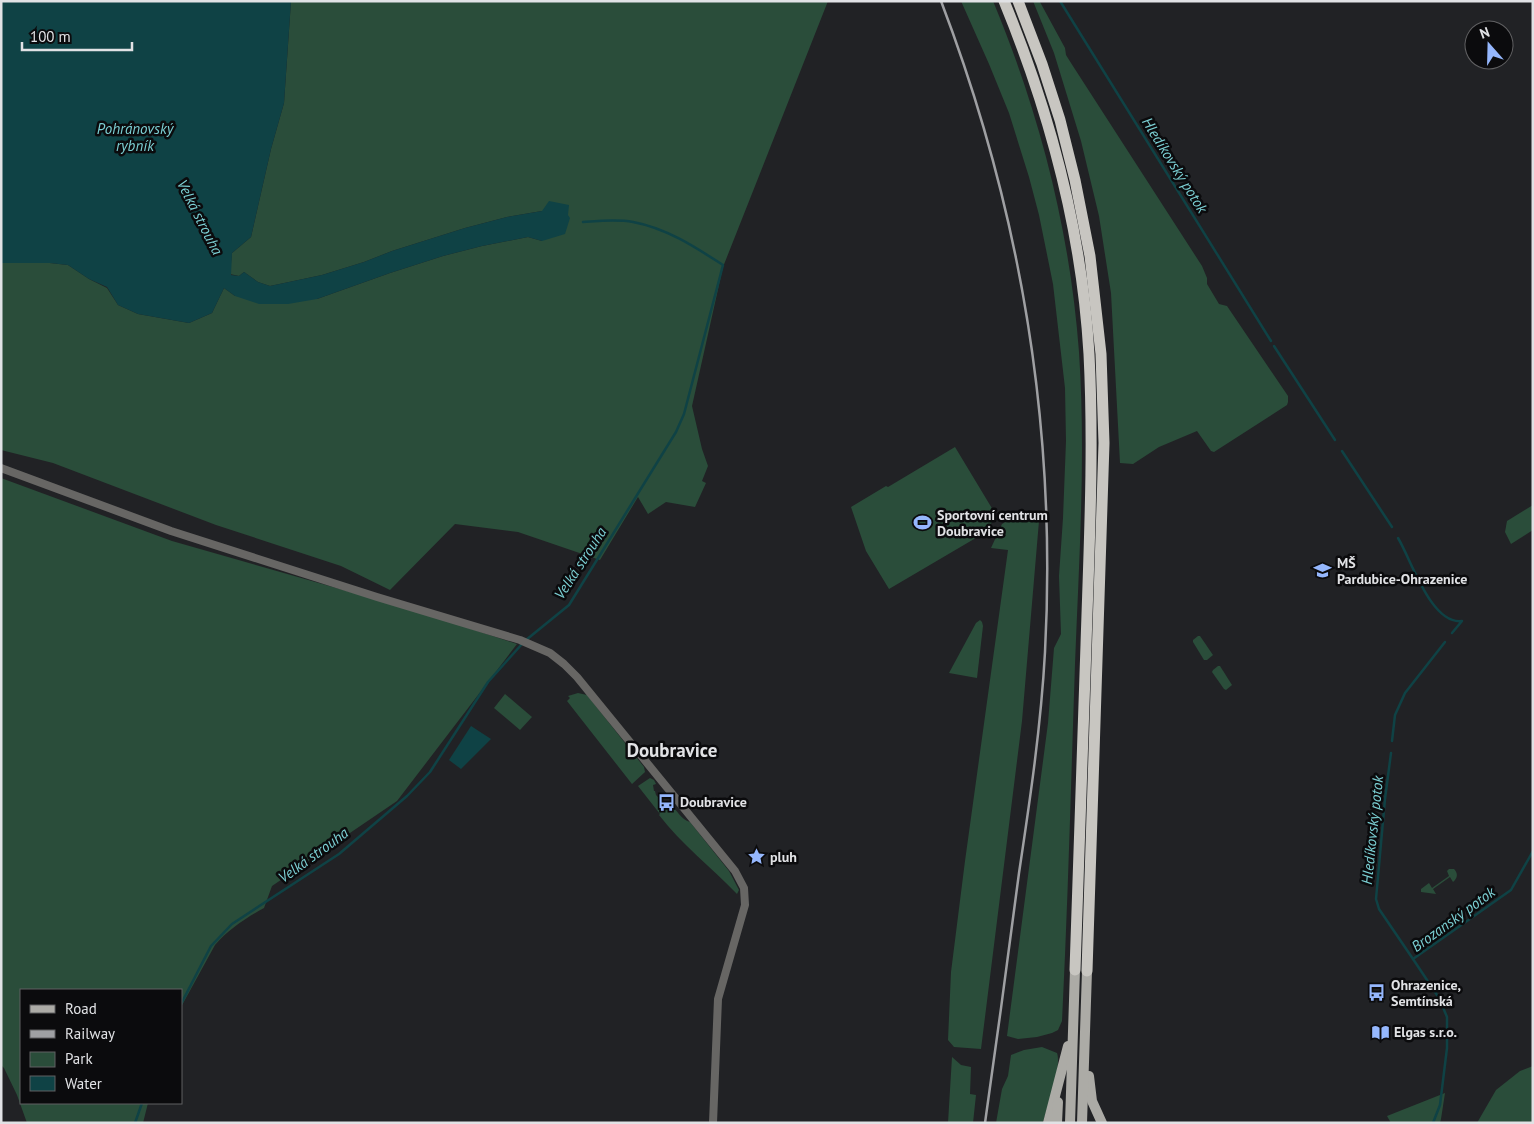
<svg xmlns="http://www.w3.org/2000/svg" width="1534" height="1124" font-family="'PT Sans',sans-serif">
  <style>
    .green { fill: #2a4d3a }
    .water { fill: #0f4245 }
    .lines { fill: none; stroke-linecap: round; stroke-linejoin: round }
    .stream { stroke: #0f4245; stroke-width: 2.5 }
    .minor { stroke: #676664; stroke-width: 8 }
    .major { stroke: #acaba6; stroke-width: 10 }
    .highway { stroke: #c8c6c1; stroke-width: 11 }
    .rail { stroke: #9fa0a3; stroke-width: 2.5 }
    .labels { text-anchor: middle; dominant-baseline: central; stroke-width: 5; stroke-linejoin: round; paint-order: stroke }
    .poi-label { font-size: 14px; font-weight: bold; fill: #e1e2e5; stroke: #0b0b0d; text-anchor: start }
    .water-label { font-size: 15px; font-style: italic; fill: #7cd0d4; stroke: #0b0b0d }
    .district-label { font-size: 19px; font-weight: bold; fill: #e1e2e5; stroke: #0b0b0d }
  </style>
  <rect width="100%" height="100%" fill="#212225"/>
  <g class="green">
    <polygon points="291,1 828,1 723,267 692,406 702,449 708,466 702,481 706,483 695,507 666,502 648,514 638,497 600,560 518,532 455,524 390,590 341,566 216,525 53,463 1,450 1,263 50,263 68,265 89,279 107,288 118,305 138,314 189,323 212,313 224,288 235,296 317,299 390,273 443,256 482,246 528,237 542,241 542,211 507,217 465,228 392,251 364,262 322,275 270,286 258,282 244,272 239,276 230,274 232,253 251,237 271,149 284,103"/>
    <path d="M961,1H993C1040,114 1070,231 1079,352C1086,456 1079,560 1075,664C1071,783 1068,902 1062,1021L1058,1030L1052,1033L1037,1037L1018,1039L1007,1036L1048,723L1054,648L1061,634L1059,576L1063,518L1066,441L1065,388L1053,284L1039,215L1029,177L1009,113L989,64Z"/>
    <polygon points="1033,1 1040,2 1065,48 1066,55 1071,63 1202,266 1207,278 1207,284 1219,304 1227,306 1288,396 1288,402 1287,405 1214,452 1211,451 1197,431 1159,447 1133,464 1120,463 1111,293 1099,216 1081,141 1054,53"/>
    <polygon points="955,447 996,515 986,532 889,589 866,551 851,507 886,486 888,487"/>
    <path d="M1,478L172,541L417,611L517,644L397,801L272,886L264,908C246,918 229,929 215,945L181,1007V990H21V1103H148L143,1123H27L17,1095L4,1068L1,1065Z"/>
    <polygon points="1533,505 1533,530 1511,544 1505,532 1507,521"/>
    <polygon points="1019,514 1039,521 1022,721 981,1049 954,1047 948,1040 951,972 965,861 1008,550 991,548 1002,524"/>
    <polygon points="980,620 982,622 983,626 977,678 949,673 976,623"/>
    <polygon points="1198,636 1200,636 1213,655 1207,660 1204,660 1193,642 1193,640"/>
    <polygon points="1218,666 1220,666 1232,685 1226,690 1224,689 1212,672 1213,670"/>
    <polygon points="578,693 587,695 644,767 645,772 632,784 567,701 570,698 568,696"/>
    <polygon points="505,694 532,717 520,730 494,708"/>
    <path d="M650,778L654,780L656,784L653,785L654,791H655L656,795L666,806L669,804C677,809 681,820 690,822L729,871L739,890L737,894C711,867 681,844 659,815L660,814L638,786Z"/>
    <path d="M1449,869H1454C1458,873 1458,878 1453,882L1450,877L1433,889L1436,894L1421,892V889L1429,883L1432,888L1449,876L1447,871Z"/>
    <path d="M1042,1047L1057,1053C1062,1067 1047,1107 1043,1123H996L1002,1089L1008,1076L1011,1055L1024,1050Z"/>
    <polygon points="952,1057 961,1065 971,1067 970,1094 976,1095 973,1123 948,1123"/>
    <polygon points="1533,1066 1533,1123 1477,1123 1496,1090 1520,1071"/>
    <polygon points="1445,1093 1441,1119 1440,1123 1391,1123 1387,1116"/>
  </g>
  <g class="water">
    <polygon points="1,1 291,1 284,103 271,149 251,237 232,253 231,275 239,276 244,272 258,282 270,286 322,275 364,262 392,251 465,228 507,217 542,211 549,201 569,205 568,215 570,218 565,234 542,241 528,237 482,246 443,256 390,273 317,299 288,304 259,304 235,296 224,288 212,313 189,323 138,314 118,305 107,287 89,279 68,265 50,263 1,263"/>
    <polygon points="471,726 491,739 461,769 449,760"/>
  </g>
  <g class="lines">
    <g class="stream">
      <polyline points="1060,1 1271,341"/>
      <polyline points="1274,346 1335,440"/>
      <polyline points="1342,451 1392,527"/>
      <path d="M1398,538C1411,559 1431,625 1462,621L1452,633"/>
      <path d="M526,640L569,605L676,432L684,414L723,265C695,247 666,228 633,222C616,219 599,221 583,222"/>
      <polyline points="1392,741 1395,715 1405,693 1445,642"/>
      <polyline points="1391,753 1385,799 1376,899 1379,909 1413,959"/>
      <polyline points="181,1004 211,946 232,924 339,854 407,796 430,772 488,682 522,644"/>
      <polyline points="135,1123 142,1103"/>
      <polyline points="1433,1123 1440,1105 1447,1048 1447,1017 1439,998 1413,959 1511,890 1533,851"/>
    </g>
    <polyline class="minor" points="1,468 171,531 377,597 520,640 550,653 564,664 577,677 735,871 744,888 745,905 718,999 713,1123"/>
    <g class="major">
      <polyline points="1089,1076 1092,1101 1102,1123"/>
      <polyline points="1048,1123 1068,1046"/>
      <polyline points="1057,1123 1058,1102"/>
      <polyline points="1070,1123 1075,970"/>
      <polyline points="1082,1123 1087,971"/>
    </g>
    <g class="highway">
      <path d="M1004,1C1050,113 1082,233 1089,354C1094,451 1089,548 1086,645C1082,753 1079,862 1075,970"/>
      <polyline points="1018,1 1042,64 1060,120 1075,180 1090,256 1101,354 1104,443 1087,971"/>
    </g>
    <path class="rail" d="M941,1C1021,211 1057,427 1045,652C1041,726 1030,800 1019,873C1008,956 997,1040 985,1123"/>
  </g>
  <defs>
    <symbol id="stadium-bare" viewBox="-9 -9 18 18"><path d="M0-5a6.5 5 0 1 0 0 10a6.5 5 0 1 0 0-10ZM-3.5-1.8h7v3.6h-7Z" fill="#95b7fd" stroke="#0b0b0d" stroke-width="2.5" paint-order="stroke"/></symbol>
    <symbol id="school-bare" viewBox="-9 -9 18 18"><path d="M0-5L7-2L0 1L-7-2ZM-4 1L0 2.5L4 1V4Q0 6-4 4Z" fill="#95b7fd" stroke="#0b0b0d" stroke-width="2.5" paint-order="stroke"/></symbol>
    <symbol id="bus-bare" viewBox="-9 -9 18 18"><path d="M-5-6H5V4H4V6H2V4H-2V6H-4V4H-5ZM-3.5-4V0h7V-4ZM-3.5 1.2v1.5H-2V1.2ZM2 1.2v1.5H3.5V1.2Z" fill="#95b7fd" stroke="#0b0b0d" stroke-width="2.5" paint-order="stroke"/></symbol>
    <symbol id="sight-bare" viewBox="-9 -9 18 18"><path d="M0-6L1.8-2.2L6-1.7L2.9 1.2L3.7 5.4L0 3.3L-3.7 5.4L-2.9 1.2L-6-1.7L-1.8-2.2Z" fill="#95b7fd" stroke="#0b0b0d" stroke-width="2.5" paint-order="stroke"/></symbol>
    <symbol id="library-bare" viewBox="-9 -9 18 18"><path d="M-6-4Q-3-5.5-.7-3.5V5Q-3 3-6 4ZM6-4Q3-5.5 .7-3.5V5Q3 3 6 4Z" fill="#95b7fd" stroke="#0b0b0d" stroke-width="2.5" paint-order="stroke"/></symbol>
  </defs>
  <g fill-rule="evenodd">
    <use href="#stadium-bare" x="910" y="510" width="25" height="25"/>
    <use href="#school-bare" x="1310" y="558" width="25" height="25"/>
    <use href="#bus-bare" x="654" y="790" width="25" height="25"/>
    <use href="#sight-bare" x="744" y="844" width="25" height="25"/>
    <use href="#bus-bare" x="1364" y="980" width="25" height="25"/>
    <use href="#library-bare" x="1368" y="1020" width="25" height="25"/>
  </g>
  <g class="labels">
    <g class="poi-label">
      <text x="937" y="515">Sportovní centrum<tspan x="937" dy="16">Doubravice</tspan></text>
      <text x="1337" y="563">MŠ<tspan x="1337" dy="16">Pardubice-Ohrazenice</tspan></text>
      <text x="680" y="802">Doubravice</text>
      <text x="770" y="857">pluh</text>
      <text x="1391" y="985">Ohrazenice,<tspan x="1391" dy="16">Semtínská</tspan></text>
      <text x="1394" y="1032">Elgas s.r.o.</text>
    </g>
    <g class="water-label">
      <text x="135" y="128">Pohránovský<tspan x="135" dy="17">rybník</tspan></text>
      <text transform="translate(1175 165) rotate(58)">Hledíkovský potok</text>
      <text transform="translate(200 217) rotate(63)">Velká strouha</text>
      <text transform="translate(580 563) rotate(-57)">Velká strouha</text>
      <text transform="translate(1372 830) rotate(-84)">Hledíkovský potok</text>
      <text transform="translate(313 855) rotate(-36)">Velká strouha</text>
      <text transform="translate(1453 919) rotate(-36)">Brozanský potok</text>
    </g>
    <g class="district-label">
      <text x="672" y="750">Doubravice</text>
    </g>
  </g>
  <rect width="1534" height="1124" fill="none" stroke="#e1e2e5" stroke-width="5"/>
  <rect x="20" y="989" width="162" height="115" fill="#0b0b0d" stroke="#616163"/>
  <rect x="30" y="1005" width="25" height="8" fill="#acaba6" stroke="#616163"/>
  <text x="65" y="1014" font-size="15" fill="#e1e2e5">Road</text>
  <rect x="30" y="1030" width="25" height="8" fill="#9fa0a3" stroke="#616163"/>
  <text x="65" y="1039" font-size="15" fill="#e1e2e5">Railway</text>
  <rect x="30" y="1052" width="25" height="15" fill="#2a4d3a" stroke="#616163"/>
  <text x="65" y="1064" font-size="15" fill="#e1e2e5">Park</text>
  <rect x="30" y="1076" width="25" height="15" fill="#0f4245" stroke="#616163"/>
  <text x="65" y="1089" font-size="15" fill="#e1e2e5">Water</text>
  <g transform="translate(1489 45) rotate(340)"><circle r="24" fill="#0b0b0d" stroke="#616163"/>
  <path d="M0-4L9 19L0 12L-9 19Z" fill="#95b7fd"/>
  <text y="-8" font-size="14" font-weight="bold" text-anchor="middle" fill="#e1e2e5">N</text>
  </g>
  <path d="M22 42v8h110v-8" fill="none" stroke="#e1e2e5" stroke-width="2.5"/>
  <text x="30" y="42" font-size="15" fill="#e1e2e5" stroke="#0b0b0d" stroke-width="4" paint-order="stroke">100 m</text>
</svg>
